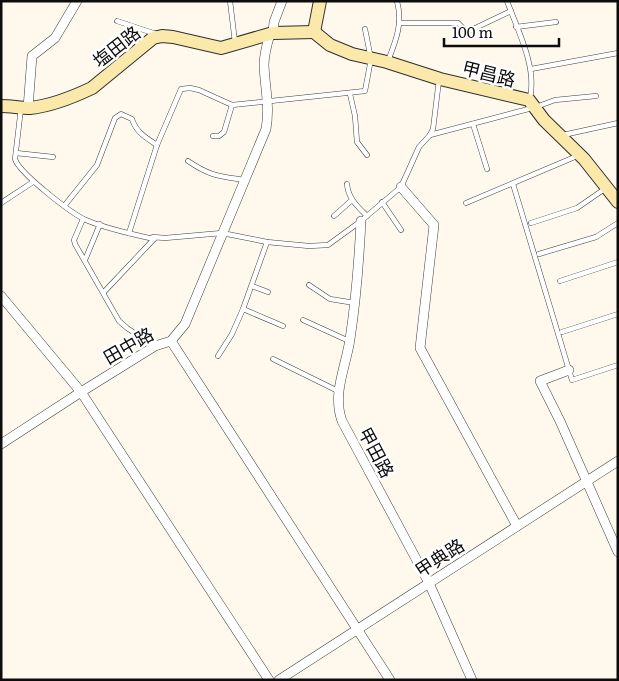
<svg xmlns="http://www.w3.org/2000/svg" width="619" height="681" font-family="Literata,'Noto Sans TC',serif">
  <style>
    .lines { fill: none; stroke-linecap: round; stroke-linejoin: round }
    .lane-casing { stroke: #3f3f3f; stroke-width: 5.5 }
    .street-casing { stroke: #3f3f3f; stroke-width: 10 }
    .secondary-casing { stroke: #2e2e2e; stroke-width: 14 }
    .lane { stroke: #fff; stroke-width: 4.5 }
    .street { stroke: #fff; stroke-width: 9 }
    .secondary { stroke: #fbe9ab; stroke-width: 12 }
    .labels { text-anchor: middle; dominant-baseline: central; stroke-width: 5; stroke-linejoin: round; paint-order: stroke }
    .street-label { font-size: 18px; fill: #0c0c0c; stroke: #fff }
  </style>
  <rect width="100%" height="100%" fill="#fef9ec"/>
  <g class="lines">
    <defs>
      <g id="lane">
        <polyline points="230,1 235,42"/>
        <path d="M507,1C518,31 537,67 530,98"/>
        <polyline points="117,21 156,34"/>
        <polyline points="399,23 458,23 464,29 469,31 511,11"/>
        <polyline points="516,27 556,22"/>
        <path d="M388,61C396,40 403,24 397,1"/>
        <polyline points="531,69 618,53"/>
        <polyline points="350,94 355,116 357,142 367,155"/>
        <path d="M21,108L15,159C19,173 72,214 86,220C107,229 131,234 154,239L153,237L165,238L222,233L267,242L309,246L328,245L361,221L401,187L419,147L430,135L433,129L439,80"/>
        <polyline points="473,124 487,169"/>
        <polyline points="430,135 536,107 555,100 596,96"/>
        <polyline points="563,135 618,123"/>
        <polyline points="213,136 219,136 224,132 232,105"/>
        <polyline points="16,153 53,157"/>
        <path d="M188,161C210,176 219,176 244,180"/>
        <path d="M347,184C348,198 357,206 367,216"/>
        <polyline points="513,184 572,380 618,365"/>
        <polyline points="382,202 401,230"/>
        <polyline points="1,203 33,182"/>
        <polyline points="466,203 577,156"/>
        <path d="M65,205L97,165L115,118L121,114L132,119C136,132 146,138 157,145"/>
        <polyline points="334,216 352,200"/>
        <polyline points="83,219 74,240 75,244 119,321 127,328 154,346"/>
        <polyline points="531,223 577,208 606,188"/>
        <polyline points="129,233 157,145 181,89 190,88 199,90 232,105 365,91 371,59 365,29"/>
        <polyline points="539,254 596,237 618,223"/>
        <polyline points="85,260 100,224"/>
        <polyline points="560,281 618,262"/>
        <polyline points="309,285 330,299 355,303"/>
        <polyline points="252,286 268,292"/>
        <polyline points="104,292 154,239"/>
        <polyline points="243,309 283,326"/>
        <polyline points="303,320 349,341"/>
        <polyline points="562,332 618,314"/>
        <polyline points="218,356 232,334 243,309 267,242"/>
        <polyline points="273,359 338,391"/>
      </g>
      <g id="street">
        <polyline points="273,33 274,22 282,1"/>
        <polyline points="28,108 32,56 55,38 77,1"/>
        <polyline points="401,187 434,225 420,348 517,526"/>
        <path d="M361,221C359,261 356,300 350,339C346,367 332,393 342,421L429,583L472,680"/>
        <polyline points="1,296 81,392 269,680"/>
        <polyline points="171,341 390,680"/>
        <polyline points="569,370 540,381 560,421 618,552"/>
        <path d="M1,444L81,392L155,346L171,341L185,324L266,129C270,107 265,88 264,65C264,55 267,44 270,34"/>
        <polyline points="279,680 618,461"/>
      </g>
      <g id="secondary">
        <polyline points="314,32 330,45 352,54 387,62 440,79 529,100 544,120 584,159 618,202"/>
        <polyline points="314,32 320,1"/>
        <path d="M1,106C11,106 20,108 30,108C50,106 73,97 92,88L153,38L162,36L173,37L221,48L273,33L314,32"/>
      </g>
    </defs>
    <use href="#lane" class="lane-casing"/>
    <use href="#street" class="street-casing"/>
    <use href="#secondary" class="secondary-casing"/>
    <use href="#lane" class="lane"/>
    <use href="#street" class="street"/>
    <use href="#secondary" class="secondary"/>
  </g>
  <g class="labels">
    <g class="street-label">
      <text transform="translate(116 46) rotate(-38)">塩田路</text>
      <text transform="translate(489 73) rotate(14)">甲昌路</text>
      <text transform="translate(128 345) rotate(-30)">田中路</text>
      <text transform="translate(377 452) rotate(62)">甲田路</text>
      <text transform="translate(439 557) rotate(-33)">甲典路</text>
    </g>
  </g>
  <rect width="619" height="681" fill="none" stroke="#0c0c0c" stroke-width="5"/>
  <path d="M444 38v8h115v-8" fill="none" stroke="#0c0c0c" stroke-width="2.5"/>
  <text x="452" y="38" font-size="15" fill="#0c0c0c" stroke="#ffffff" stroke-width="4" paint-order="stroke">100 m</text>
</svg>
